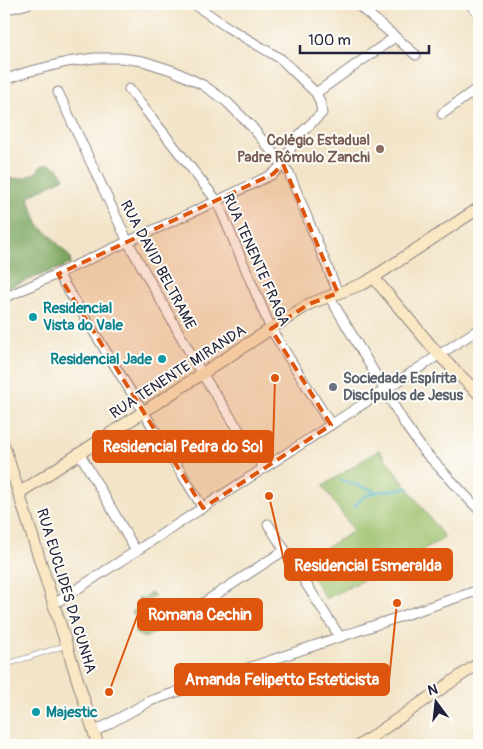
<svg xmlns="http://www.w3.org/2000/svg" width="483" height="749" font-family="Pangolin,sans-serif">
  <style>
    .green { fill: #9bc06b; stroke: #5e7153 }
    .forest { fill: #7ca65f; stroke: #4f644d }
    .lines { fill: none; stroke-linecap: round; stroke-linejoin: round }
    .stream { stroke: #3eabbd; stroke-width: 2.5 }
    .lane-casing { stroke: #8a8382; stroke-width: 6 }
    .street-casing { stroke: #8a8382; stroke-width: 11 }
    .secondary-casing { stroke: #8a8382; stroke-width: 13 }
    .lane { stroke: #fff; stroke-width: 4.5 }
    .street { stroke: #fff; stroke-width: 9 }
    .secondary { stroke: #fae7c3; stroke-width: 11 }
    .marked { fill: #de560e; fill-opacity: 0.2; stroke: #de560e; stroke-width: 4; stroke-dasharray: 10 6; stroke-linejoin: round }
    .education-dot { fill: #8d6e63; stroke: #fdfcf7; stroke-width: 2 }
    .culture-dot { fill: #0f9aa8; stroke: #fdfcf7; stroke-width: 2 }
    .worship-dot { fill: #6b7280; stroke: #fdfcf7; stroke-width: 2 }
    .labels { text-anchor: middle; dominant-baseline: central; stroke-width: 4; stroke-linejoin: round; paint-order: stroke }
    .education-label { font-size: 15px; font-weight: bold; fill: #785e54; stroke: #fdfcf7; text-anchor: end }
    .street-label { font-size: 15px; fill: #22223b; stroke: #fdfcf7 }
    .culture-label { font-size: 15px; font-weight: bold; fill: #0d838f; stroke: #fdfcf7; text-anchor: start }
    .worship-label { font-size: 15px; font-weight: bold; fill: #5b616d; stroke: #fdfcf7; text-anchor: start }
    .leader { fill: none; stroke: #de560e; stroke-width: 2 }
    .callout-dot { fill: #de560e; stroke: #fdfcf7; stroke-width: 2 }
    .callout { fill: #de560e; stroke: #de560e; stroke-width: 2 }
    .callout-label { font-size: 16px; text-anchor: middle; font-weight: bold; fill: #fff }
  </style>
  <rect width="100%" height="100%" fill="#fdfcf7"/>
  <filter id="ink" filterUnits="userSpaceOnUse"><feTurbulence type="fractalNoise" baseFrequency=".02" numOctaves="2"/><feDisplacementMap in="SourceGraphic" scale="10" xChannelSelector="R" yChannelSelector="G"/><feConvolveMatrix kernelMatrix="1 2 1 2 8 2 1 2 1" color-interpolation-filters="sRGB"/></filter>
  <filter id="wash" filterUnits="userSpaceOnUse"><feTurbulence type="fractalNoise" baseFrequency=".0096" numOctaves="4" result="noise"/><feDisplacementMap in="SourceGraphic" scale="20" xChannelSelector="R" yChannelSelector="G"/><feGaussianBlur stdDeviation="1.12" result="paint"/><feColorMatrix in="noise" values="0 0 0 0 0 0 0 0 0 0 0 0 0 0 0 0 0 1.4 0 .05"/><feComposite in="paint" operator="in"/></filter>
  <g filter="url(#wash)">
    <rect width="100%" height="100%" fill="#f2e4c8"/>
    <polygon class="green" points="379,450 445,538 326,599 303,561 354,531 323,486"/>
    <g class="forest">
      <polygon points="49,164 59,169 64,178 28,197 39,226 50,235 70,257 71,264 4,289 4,179 24,178 37,172 41,166"/>
      <polygon points="150,592 155,595 144,604 154,620 167,616 169,621 164,629 144,638 134,633 139,621 132,612 140,606 138,597 144,598"/>
    </g>
    <g class="lines">
      <g class="stream">
        <polyline points="341,480 378,492 409,488"/>
        <polyline points="354,506 365,496 378,492"/>
      </g>
    </g>
  </g>
  <g filter="url(#ink)">
    <g class="lines">
      <defs>
        <g id="lane">
          <polyline points="4,665 67,645"/>
          <polyline points="250,667 253,675"/>
        </g>
        <g id="street">
          <polyline points="357,4 416,55"/>
          <polyline points="470,4 476,11"/>
          <polyline points="4,10 28,4"/>
          <polyline points="4,80 27,72 67,62 95,58 121,58 143,61 174,71 203,85 227,102 252,127 289,173 338,293"/>
          <polyline points="129,89 217,201 271,329 331,425"/>
          <polyline points="58,92 128,242 202,374 264,468"/>
          <polyline points="316,93 395,37"/>
          <polyline points="442,114 479,87"/>
          <polyline points="58,274 203,508"/>
          <polyline points="329,296 406,426 423,450 479,510"/>
          <polyline points="4,298 217,201 273,174 283,164 296,138 322,113 320,102 316,93 281,59 227,27 194,4"/>
          <polyline points="80,454 136,551"/>
          <polyline points="268,524 340,637"/>
          <polyline points="54,604 479,329"/>
          <polyline points="186,614 285,550"/>
          <polyline points="94,732 150,701 479,590"/>
        </g>
        <g id="secondary">
          <polyline points="374,278 439,355 479,394"/>
          <polyline points="4,446 98,745"/>
          <polyline points="19,493 309,304 365,283 479,208"/>
          <polyline points="360,745 479,663"/>
        </g>
      </defs>
      <use href="#lane" class="lane-casing"/>
      <use href="#street" class="street-casing"/>
      <use href="#secondary" class="secondary-casing"/>
      <use href="#lane" class="lane"/>
      <use href="#street" class="street"/>
      <use href="#secondary" class="secondary"/>
    </g>
  </g>
  <path class="marked" d="M283,164L338,293L309,304L271,329L331,425L203,508L58,274L273,174Z"/>
  <circle class="education-dot" cx="380" cy="149" r="5"/>
  <g class="culture-dot">
    <circle cx="33" cy="317" r="5"/>
    <circle cx="162" cy="359" r="5"/>
    <circle cx="36" cy="712" r="5"/>
  </g>
  <circle class="worship-dot" cx="333" cy="387" r="5"/>
  <g class="labels">
    <g class="education-label">
      <text x="370" y="140">Colégio Estadual<tspan x="370" dy="17">Padre Rômulo Zanchi</tspan></text>
    </g>
    <g class="street-label">
      <text transform="translate(256 260) rotate(66)">RUA TENENTE FRAGA</text>
      <text transform="translate(158 265) rotate(62)">RUA DAVID BELTRAME</text>
      <text transform="translate(178 372) rotate(-33)">RUA TENENTE MIRANDA</text>
      <text transform="translate(66 591) rotate(73)">RUA EUCLIDES DA CUNHA</text>
    </g>
    <g class="culture-label">
      <text x="43" y="308">Residencial<tspan x="43" dy="17">Vista do Vale</tspan></text>
      <text x="152" y="359" text-anchor="end">Residencial Jade</text>
      <text x="46" y="712">Majestic</text>
    </g>
    <g class="worship-label">
      <text x="343" y="378">Sociedade Espírita<tspan x="343" dy="17">Discípulos de Jesus</tspan></text>
    </g>
  </g>
  <path class="leader" d="M275 378L273 447M269 496L285 565M109 692L138 614M397 603L389 680"/>
  <g class="callout-dot">
    <circle cx="275" cy="378" r="5"/>
    <circle cx="269" cy="496" r="5"/>
    <circle cx="109" cy="692" r="5"/>
    <circle cx="397" cy="603" r="5"/>
  </g>
  <g class="callout">
    <rect x="93" y="431" width="180" height="31" rx="5"/>
    <rect x="285" y="549" width="167" height="31" rx="5"/>
    <rect x="138" y="599" width="124" height="31" rx="5"/>
    <rect x="175" y="664" width="214" height="31" rx="5"/>
  </g>
  <g class="callout-label">
    <text x="183" y="452">Residencial Pedra do Sol</text>
    <text x="368" y="571">Residencial Esmeralda</text>
    <text x="200" y="620">Romana Cechin</text>
    <text x="282" y="685">Amanda Felipetto Esteticista</text>
  </g>
  <rect width="483" height="749" fill="none" stroke="#fdfcf7" stroke-width="20"/>
  <g transform="translate(436 702) rotate(345)" stroke="#fdfcf7" stroke-width="4" paint-order="stroke">
  <path d="M0-4L9 19L0 12L-9 19Z" fill="#22223b"/>
  <text y="-8" font-size="14" font-weight="bold" text-anchor="middle" fill="#22223b">N</text>
  </g>
  <path d="M300 45v8h129v-8" fill="none" stroke="#22223b" stroke-width="2.5"/>
  <text x="308" y="45" font-size="15" fill="#22223b" stroke="#fdfcf7" stroke-width="4" paint-order="stroke">100 m</text>
</svg>
